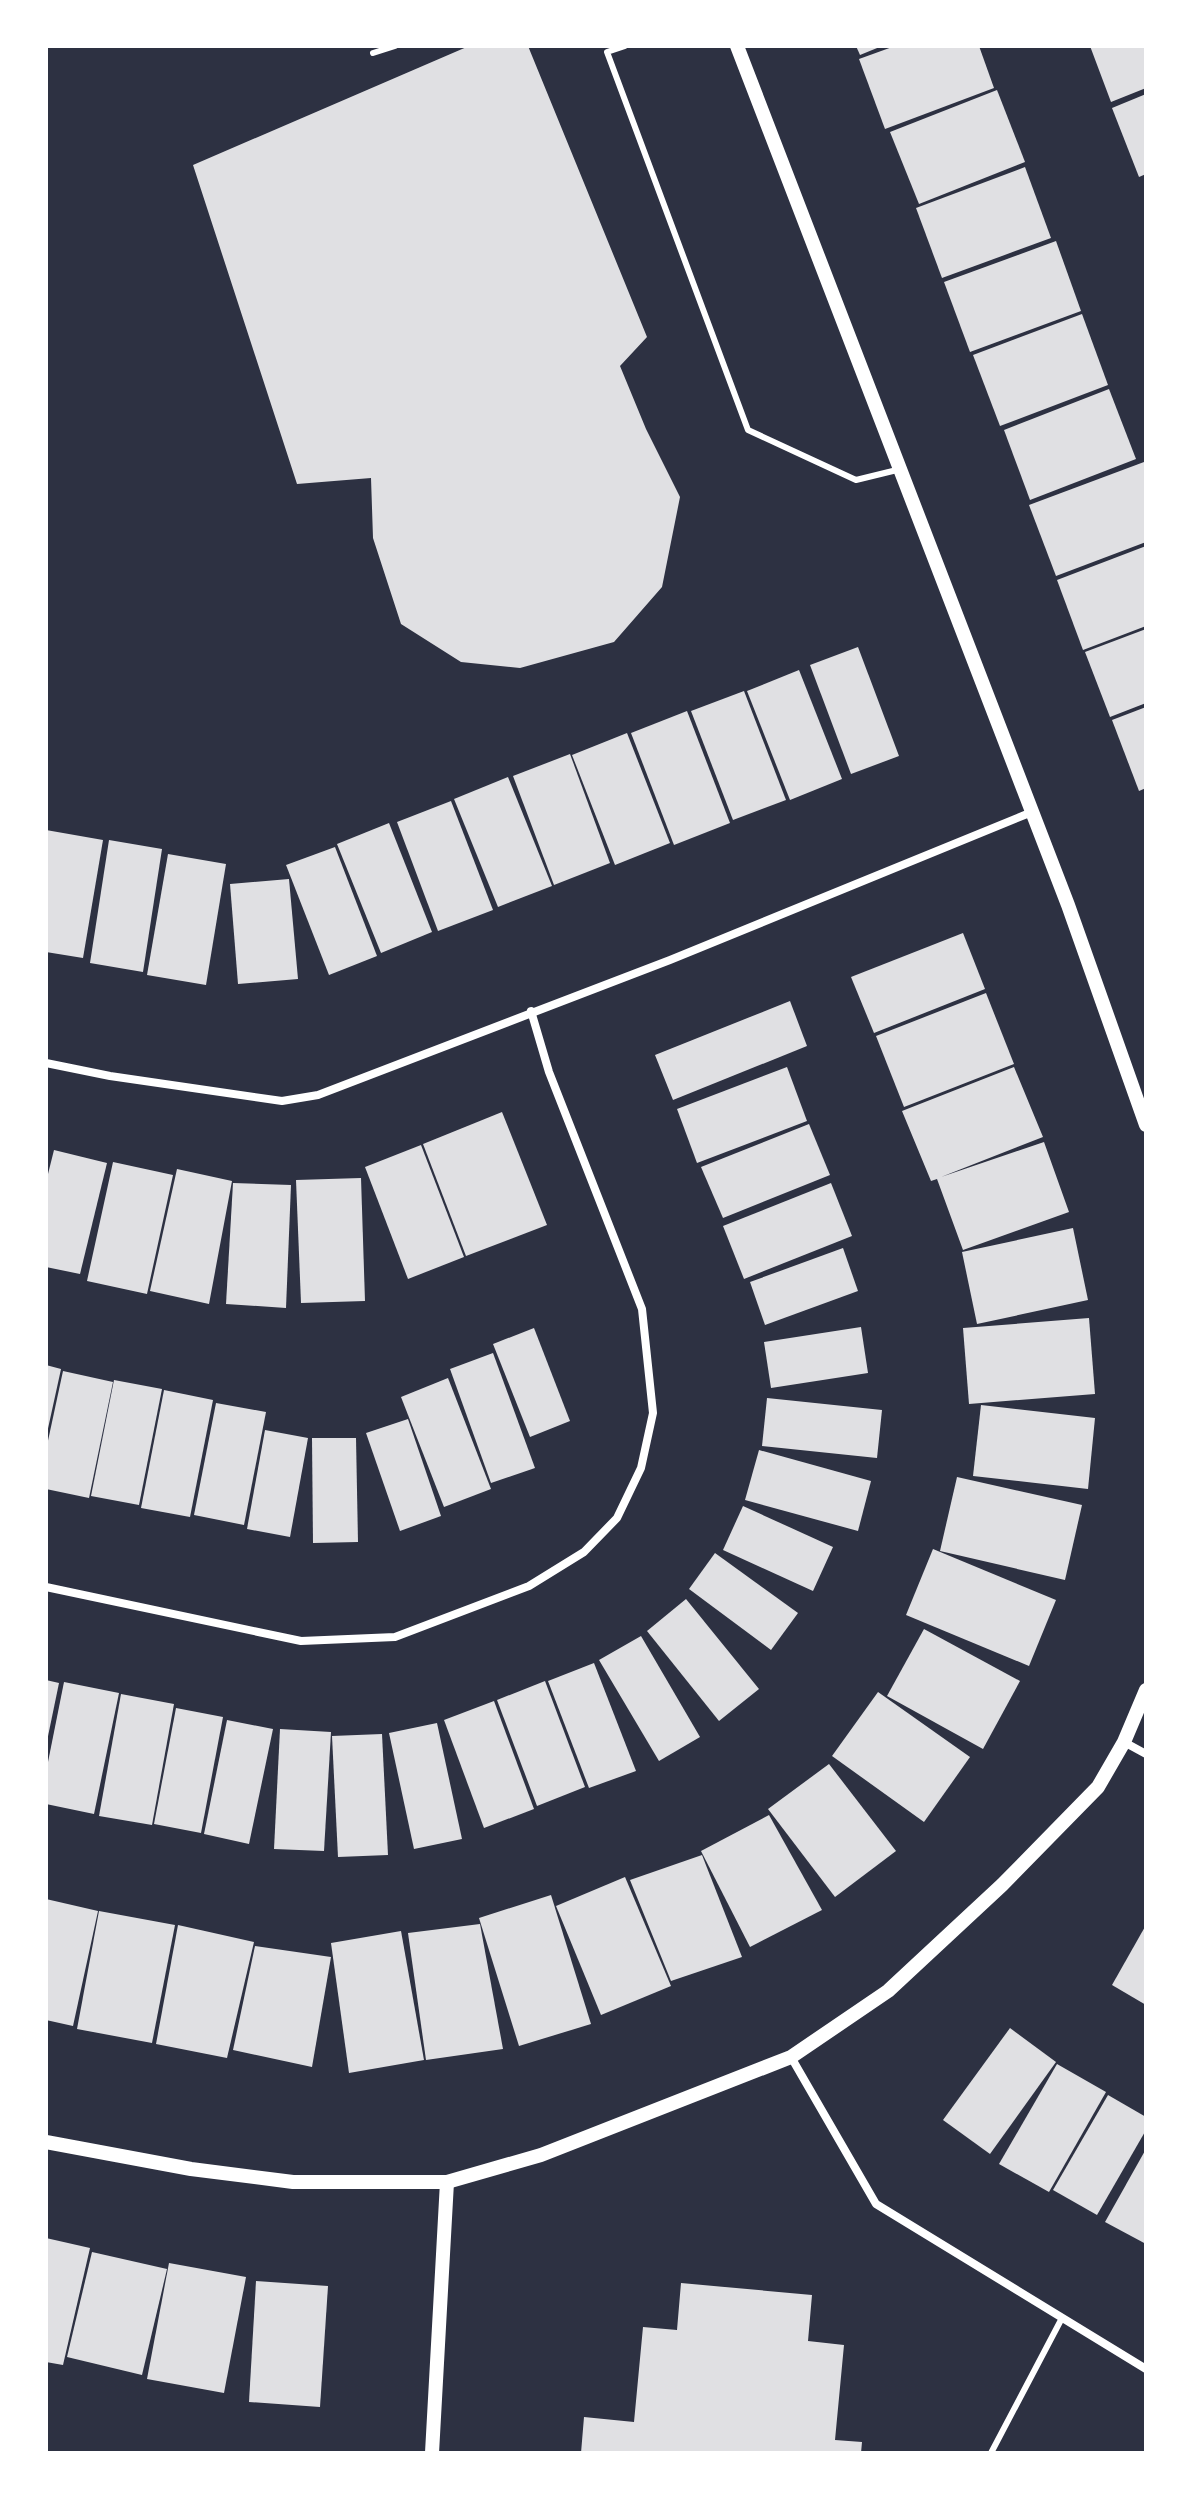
<svg xmlns="http://www.w3.org/2000/svg" width="1192" height="2499" font-family="'Noto Serif',serif">
  <style>
    .building { fill: #e0e0e3 }
    .lines { fill: none; stroke-linecap: round; stroke-linejoin: round }
    .service { stroke: #fff; stroke-width: 6 }
    .minor { stroke: #fff; stroke-width: 8 }
    .tertiary { stroke: #fff; stroke-width: 14 }
  </style>
  <rect width="100%" height="100%" fill="#2d3142"/>
  <g class="building">
    <polygon points="469,46 528,46 647,337 620,366 646,429 680,497 662,587 614,642 520,668 461,662 401,624 373,538 371,478 297,484 193,165"/>
    <polygon points="856,46 882,46 860,55"/>
    <polygon points="895,46 979,46 994,88 885,129 859,59"/>
    <polygon points="1090,46 1146,46 1146,88 1111,102"/>
    <polygon points="997,90 1025,162 919,204 890,132"/>
    <polygon points="1146,94 1146,174 1139,177 1112,108"/>
    <polygon points="1025,167 1051,238 942,278 916,208"/>
    <polygon points="1056,241 1081,311 970,352 944,282"/>
    <polygon points="1082,314 1108,385 1000,426 973,355"/>
    <polygon points="1109,389 1136,459 1030,500 1004,430"/>
    <polygon points="1144,462 1146,542 1056,576 1029,505"/>
    <polygon points="1146,546 1146,626 1083,650 1057,580"/>
    <polygon points="1146,629 1146,703 1110,717 1085,652"/>
    <polygon points="858,647 899,756 851,774 810,665"/>
    <polygon points="799,670 842,779 790,800 747,691"/>
    <polygon points="744,691 786,800 733,820 691,711"/>
    <polygon points="1146,707 1146,788 1139,791 1112,720"/>
    <polygon points="687,711 730,823 674,845 631,733"/>
    <polygon points="627,733 670,843 615,865 572,755"/>
    <polygon points="570,754 610,863 554,885 513,776"/>
    <polygon points="508,777 552,886 498,907 454,799"/>
    <polygon points="451,801 493,910 438,931 397,822"/>
    <polygon points="389,823 432,932 381,953 337,844"/>
    <polygon points="46,830 103,840 83,958 46,952"/>
    <polygon points="109,840 162,849 143,972 90,963"/>
    <polygon points="335,847 377,956 329,975 286,865"/>
    <polygon points="168,854 226,864 206,985 147,975"/>
    <polygon points="289,879 298,979 238,984 230,884"/>
    <polygon points="963,933 985,989 874,1033 851,977"/>
    <polygon points="986,993 1014,1064 904,1107 876,1036"/>
    <polygon points="790,1001 807,1046 673,1100 655,1055"/>
    <polygon points="787,1067 807,1121 697,1163 677,1109"/>
    <polygon points="1014,1067 1043,1137 941,1177 1044,1142 1069,1212 963,1250 937,1179 931,1181 902,1111"/>
    <polygon points="502,1112 547,1225 466,1256 423,1144"/>
    <polygon points="809,1124 830,1175 723,1218 701,1167"/>
    <polygon points="421,1145 464,1257 408,1279 365,1167"/>
    <polygon points="54,1150 107,1163 80,1274 46,1267 46,1182"/>
    <polygon points="113,1162 173,1175 147,1294 87,1281"/>
    <polygon points="177,1169 232,1181 209,1304 150,1291"/>
    <polygon points="361,1178 365,1301 301,1303 296,1180"/>
    <polygon points="233,1183 291,1185 286,1308 226,1304"/>
    <polygon points="831,1183 852,1236 744,1279 723,1226"/>
    <polygon points="1073,1228 1088,1300 977,1324 962,1252"/>
    <polygon points="843,1248 858,1291 765,1325 750,1282"/>
    <polygon points="1089,1318 1095,1394 969,1404 963,1328"/>
    <polygon points="861,1327 868,1373 771,1388 764,1342"/>
    <polygon points="534,1328 570,1421 530,1437 493,1344"/>
    <polygon points="493,1353 535,1468 491,1483 450,1369"/>
    <polygon points="46,1365 61,1369 47,1433 46,1433"/>
    <polygon points="63,1371 113,1382 89,1498 46,1489 46,1450"/>
    <polygon points="448,1378 491,1489 444,1507 401,1397"/>
    <polygon points="114,1380 162,1389 139,1505 91,1496"/>
    <polygon points="164,1390 213,1400 190,1517 141,1508"/>
    <polygon points="767,1398 882,1410 877,1458 762,1446"/>
    <polygon points="216,1403 266,1412 244,1525 194,1515"/>
    <polygon points="981,1405 1095,1418 1088,1489 973,1476"/>
    <polygon points="408,1419 441,1516 400,1531 366,1433"/>
    <polygon points="265,1430 308,1438 290,1537 247,1529"/>
    <polygon points="312,1438 356,1438 358,1542 313,1543"/>
    <polygon points="759,1450 871,1481 858,1531 745,1500"/>
    <polygon points="957,1477 1082,1505 1065,1580 940,1551"/>
    <polygon points="743,1506 833,1547 813,1591 723,1550"/>
    <polygon points="933,1549 1056,1600 1029,1666 906,1615"/>
    <polygon points="715,1553 798,1613 771,1650 689,1589"/>
    <polygon points="686,1599 759,1689 719,1721 647,1631"/>
    <polygon points="924,1629 1020,1681 983,1749 887,1696"/>
    <polygon points="641,1636 700,1737 659,1761 599,1660"/>
    <polygon points="594,1663 636,1771 589,1788 548,1681"/>
    <polygon points="46,1680 59,1683 47,1741 46,1741"/>
    <polygon points="545,1681 585,1787 537,1806 497,1700"/>
    <polygon points="64,1682 119,1693 94,1814 46,1804 46,1772"/>
    <polygon points="878,1692 970,1757 924,1822 832,1756"/>
    <polygon points="121,1694 174,1704 152,1825 99,1816"/>
    <polygon points="494,1701 534,1809 484,1828 444,1720"/>
    <polygon points="176,1708 223,1717 201,1833 154,1824"/>
    <polygon points="227,1720 273,1729 249,1844 204,1834"/>
    <polygon points="437,1723 462,1839 414,1849 389,1733"/>
    <polygon points="280,1729 331,1732 324,1851 274,1849"/>
    <polygon points="382,1734 388,1855 338,1857 332,1736"/>
    <polygon points="829,1764 896,1851 835,1897 768,1809"/>
    <polygon points="769,1815 822,1910 750,1947 701,1851"/>
    <polygon points="702,1855 742,1957 671,1981 630,1880"/>
    <polygon points="625,1877 671,1986 601,2015 556,1906"/>
    <polygon points="551,1895 591,2024 519,2046 479,1918"/>
    <polygon points="46,1899 98,1911 73,2026 46,2020"/>
    <polygon points="99,1911 175,1925 152,2043 77,2029"/>
    <polygon points="480,1924 503,2049 426,2060 408,1933"/>
    <polygon points="178,1925 254,1942 227,2058 156,2044"/>
    <polygon points="1146,1925 1146,2005 1112,1985"/>
    <polygon points="401,1931 424,2060 349,2073 331,1943"/>
    <polygon points="255,1946 331,1957 312,2067 233,2050"/>
    <polygon points="1010,2028 1056,2062 990,2154 943,2120"/>
    <polygon points="1057,2064 1106,2092 1049,2192 999,2164"/>
    <polygon points="1108,2095 1146,2117 1146,2130 1097,2215 1053,2190"/>
    <polygon points="1146,2149 1146,2244 1105,2222"/>
    <polygon points="46,2238 90,2248 63,2365 46,2362"/>
    <polygon points="92,2252 167,2269 142,2375 67,2357"/>
    <polygon points="169,2263 246,2277 224,2393 147,2379"/>
    <polygon points="256,2281 328,2286 320,2407 249,2402"/>
    <polygon points="681,2283 812,2295 808,2341 844,2345 835,2440 862,2442 861,2453 581,2453 584,2417 634,2422 643,2327 677,2330"/>
  </g>
  <g class="lines">
    <g class="service">
      <polyline points="625,46 607,52 748,430 856,480 901,469"/>
      <polyline points="373,53 395,46"/>
      <polyline points="991,2453 1062,2318"/>
    </g>
    <g class="minor">
      <polyline points="46,1063 110,1076 282,1101 318,1095 670,960 1032,812"/>
      <polyline points="46,1587 301,1641 395,1637 529,1586 584,1552 617,1518 641,1468 653,1413 642,1309 549,1072 531,1011"/>
      <polyline points="1124,1742 1146,1754"/>
      <polyline points="791,2057 876,2204 1146,2369"/>
    </g>
    <g class="tertiary">
      <polyline points="737,46 1068,905 1146,1125"/>
      <polyline points="46,2142 191,2169 293,2182 447,2182 541,2155 791,2057 888,1991 1002,1885 1098,1787 1124,1742 1146,1690"/>
      <polyline points="432,2453 447,2182"/>
    </g>
  </g>
  <rect width="1192" height="2499" fill="none" stroke="#ffffff" stroke-width="96"/>
</svg>
